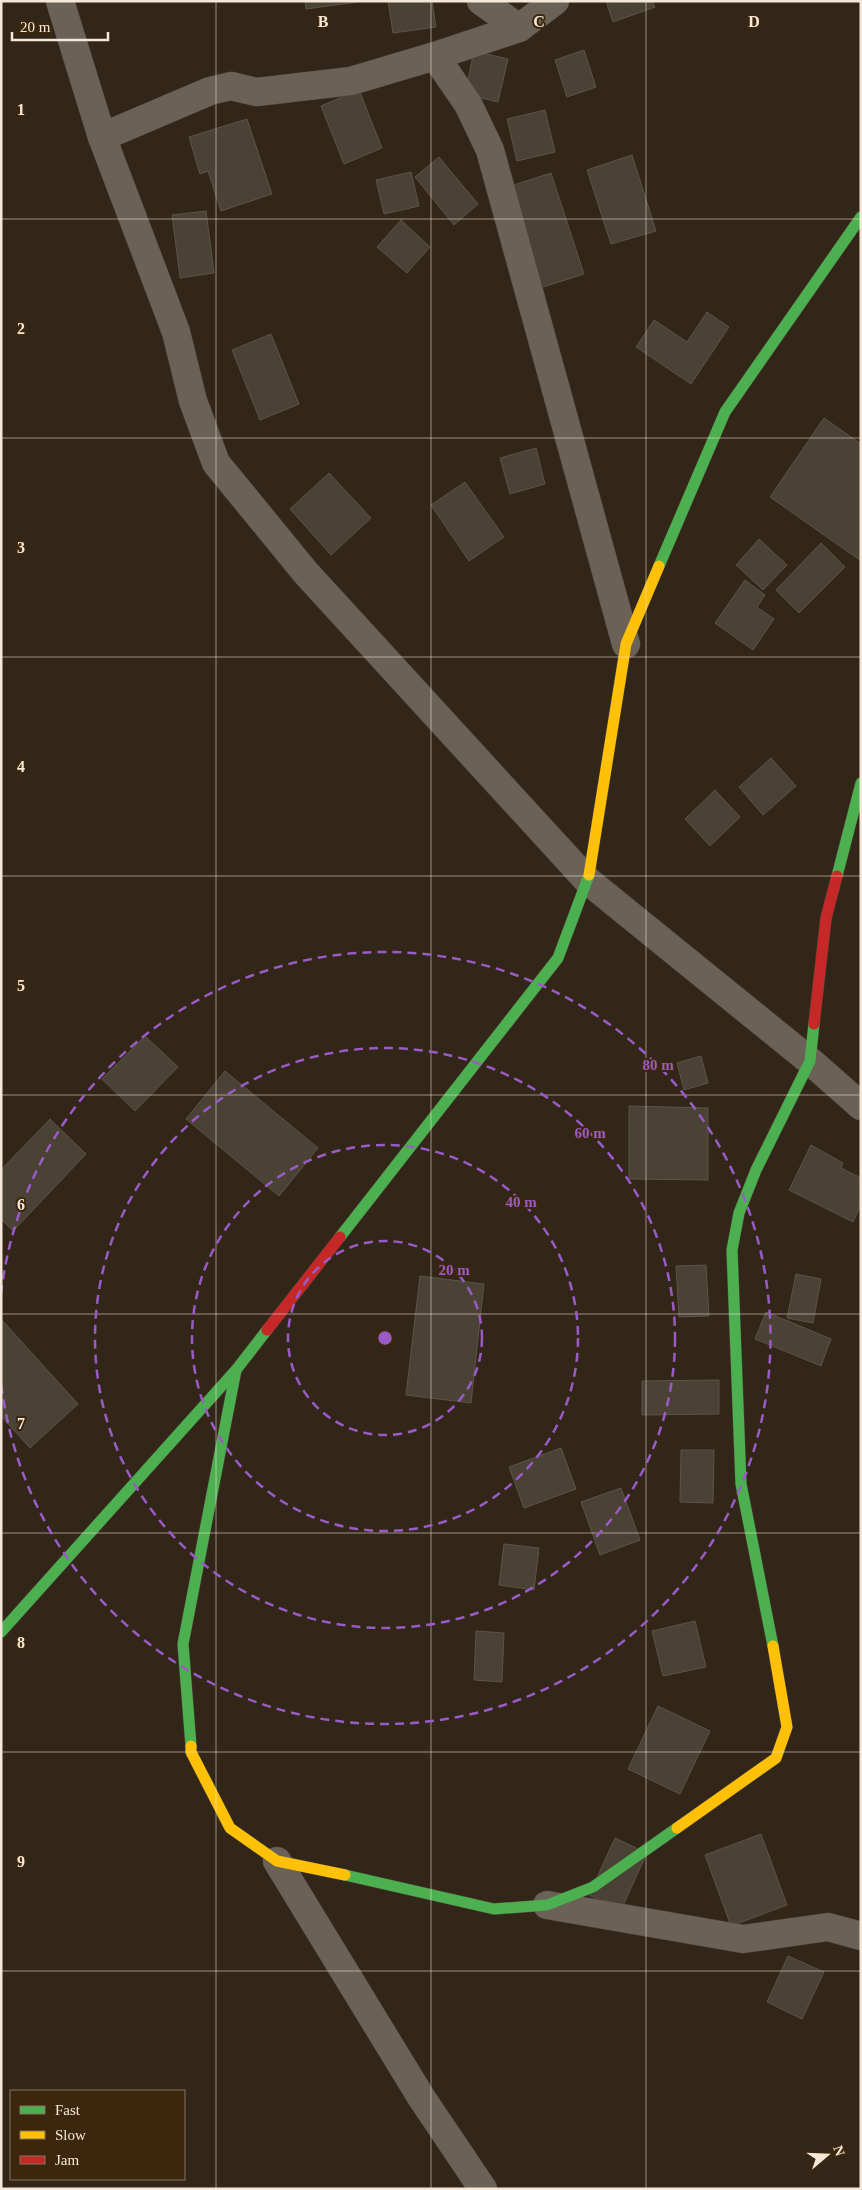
<svg xmlns="http://www.w3.org/2000/svg" width="862" height="2190" font-family="Georgia,serif">
  <style>
    .building { fill: #494235; stroke: #5b5447 }
    .lines { fill: none; stroke-linecap: round; stroke-linejoin: round }
    .street-casing { stroke: #4d4339; stroke-width: 29 }
    .fast-casing { stroke: #4d4339; stroke-width: 12 }
    .slow-casing { stroke: #4d4339; stroke-width: 12 }
    .jam-casing { stroke: #4d4339; stroke-width: 12 }
    .street { stroke: #6a6257; stroke-width: 28 }
    .fast { stroke: #4caf50; stroke-width: 11 }
    .slow { stroke: #ffc107; stroke-width: 11 }
    .jam { stroke: #c62828; stroke-width: 11 }
    .grid { fill: none; stroke: #f6e8d9; stroke-width: 1; stroke-opacity: 0.55 }
    .ring { fill: none; stroke: #9a5bc6; stroke-width: 2.5; stroke-dasharray: 9 6 }
    .grid-label { font-size: 16px; text-anchor: middle; font-weight: bold; fill: #f6e8d9; stroke: #3c270e; stroke-width: 4; stroke-linejoin: round; paint-order: stroke }
    .centre { fill: #9a5bc6; stroke: #3c270e; stroke-width: 2.5 }
    .ring-label { font-size: 15px; text-anchor: middle; font-weight: bold; fill: #9a5bc6; stroke: #3c270e; stroke-width: 4; stroke-linejoin: round; paint-order: stroke }
  </style>
  <rect width="100%" height="100%" fill="#322618"/>
  <g class="building">
    <polygon points="305,1 358,1 358,2 306,9"/>
    <polygon points="388,1 432,1 436,27 393,33"/>
    <polygon points="606,1 652,1 655,7 613,22"/>
    <polygon points="584,50 596,87 567,97 555,60"/>
    <polygon points="474,51 508,59 498,102 465,94"/>
    <polygon points="359,90 382,148 344,164 321,106"/>
    <polygon points="545,110 555,152 517,161 507,119"/>
    <polygon points="247,119 272,194 221,211 208,171 200,174 189,137"/>
    <polygon points="632,155 656,231 611,244 587,170"/>
    <polygon points="439,157 478,204 454,225 415,177"/>
    <polygon points="411,172 419,206 384,214 376,180"/>
    <polygon points="551,173 584,274 540,288 507,187"/>
    <polygon points="206,211 214,273 180,278 172,215"/>
    <polygon points="401,220 430,247 407,273 377,247"/>
    <polygon points="707,312 729,327 691,384 636,347 654,320 687,342"/>
    <polygon points="271,334 299,404 260,420 232,350"/>
    <polygon points="824,418 861,444 861,561 770,497"/>
    <polygon points="536,448 545,484 510,494 500,458"/>
    <polygon points="329,473 371,518 331,555 290,509"/>
    <polygon points="465,482 504,537 469,561 431,505"/>
    <polygon points="759,539 787,565 763,590 736,565"/>
    <polygon points="821,543 845,567 799,613 776,590"/>
    <polygon points="745,580 765,595 757,607 774,619 753,650 715,623"/>
    <polygon points="771,758 796,786 763,815 739,787"/>
    <polygon points="715,790 740,817 710,846 685,819"/>
    <polygon points="145,1036 178,1067 135,1111 102,1079"/>
    <polygon points="701,1056 708,1083 684,1090 677,1063"/>
    <polygon points="225,1071 318,1148 279,1196 186,1119"/>
    <polygon points="629,1106 708,1108 708,1180 629,1179"/>
    <polygon points="50,1119 86,1154 13,1231 1,1219 1,1170"/>
    <polygon points="811,1145 843,1163 841,1168 861,1178 861,1205 853,1222 789,1190"/>
    <polygon points="706,1265 709,1316 679,1317 676,1266"/>
    <polygon points="796,1274 821,1279 813,1323 787,1318"/>
    <polygon points="420,1276 484,1284 471,1403 406,1395"/>
    <polygon points="766,1312 831,1339 821,1366 755,1339"/>
    <polygon points="1,1319 78,1404 30,1448 1,1416"/>
    <polygon points="719,1380 719,1414 642,1415 642,1381"/>
    <polygon points="561,1448 576,1489 524,1508 509,1467"/>
    <polygon points="681,1450 714,1450 713,1503 680,1502"/>
    <polygon points="621,1488 640,1540 600,1555 581,1502"/>
    <polygon points="504,1544 539,1548 534,1590 499,1585"/>
    <polygon points="695,1621 706,1667 663,1676 652,1631"/>
    <polygon points="476,1631 504,1633 502,1682 474,1680"/>
    <polygon points="658,1706 710,1731 680,1794 628,1769"/>
    <polygon points="761,1834 787,1905 731,1926 705,1855"/>
    <polygon points="615,1838 647,1853 621,1910 589,1895"/>
    <polygon points="788,1956 824,1972 802,2019 767,2002"/>
  </g>
  <g class="lines">
    <defs>
      <g id="street">
        <polyline points="60,1 102,137 176,332 193,401 216,463 306,573 588,881 810,1061 861,1106"/>
        <polyline points="481,1 519,28"/>
        <polyline points="435,56 468,104 490,150 626,644"/>
        <polyline points="102,137 210,91 231,86 257,92 351,81 435,56 519,28 555,1"/>
        <polyline points="277,1861 421,2097 483,2189"/>
        <polyline points="547,1905 743,1939 828,1927 861,1936"/>
      </g>
      <g id="fast">
        <polyline points="659,566 725,412 861,217"/>
        <polyline points="837,876 861,783"/>
        <polyline points="340,1237 558,958 589,875"/>
        <polyline points="1,1632 236,1370 267,1330"/>
        <polyline points="773,1646 741,1484 732,1250 739,1213 756,1170 810,1061 814,1024"/>
        <polyline points="191,1746 183,1644 236,1370"/>
        <polyline points="345,1875 494,1909 547,1905 593,1887 677,1828"/>
      </g>
      <g id="slow">
        <polyline points="589,875 626,644 659,566"/>
        <polyline points="191,1746 191,1752 230,1828 277,1861 345,1875"/>
        <polyline points="677,1828 776,1758 787,1727 773,1646"/>
      </g>
      <g id="jam">
        <polyline points="814,1024 826,918 837,876"/>
        <polyline points="267,1330 340,1237"/>
      </g>
    </defs>
    <use href="#street" class="street-casing"/>
    <use href="#fast" class="fast-casing"/>
    <use href="#slow" class="slow-casing"/>
    <use href="#jam" class="jam-casing"/>
    <use href="#street" class="street"/>
    <use href="#fast" class="fast"/>
    <use href="#slow" class="slow"/>
    <use href="#jam" class="jam"/>
  </g>
  <path class="grid" d="M216,1V2189M431,1V2189M646,1V2189M1,219H861M1,438H861M1,657H861M1,876H861M1,1095H861M1,1314H861M1,1533H861M1,1752H861M1,1971H861"/>
  <g class="ring">
    <circle cx="385" cy="1338" r="97"/>
    <circle cx="385" cy="1338" r="193"/>
    <circle cx="385" cy="1338" r="290"/>
    <path d="M1 1294A386 386 0 1 1 1 1382"/>
  </g>
  <g class="grid-label">
    <text x="323" y="27">B</text>
    <text x="539" y="27">C</text>
    <text x="754" y="27">D</text>
    <text x="21" y="115">1</text>
    <text x="21" y="334">2</text>
    <text x="21" y="553">3</text>
    <text x="21" y="772">4</text>
    <text x="21" y="991">5</text>
    <text x="21" y="1210">6</text>
    <text x="21" y="1429">7</text>
    <text x="21" y="1648">8</text>
    <text x="21" y="1867">9</text>
  </g>
  <circle cx="385" cy="1338" r="8" class="centre"/>
  <g class="ring-label">
    <text x="658" y="1070">80 m</text>
    <text x="590" y="1138">60 m</text>
    <text x="521" y="1207">40 m</text>
    <text x="454" y="1275">20 m</text>
  </g>
  <rect width="862" height="2190" fill="none" stroke="#f6e8d9" stroke-width="5"/>
  <rect x="10" y="2090" width="175" height="90" fill="#3c270e" stroke="#86745f"/>
  <rect x="20" y="2106" width="25" height="8" fill="#4caf50" stroke="#86745f"/>
  <text x="55" y="2115" font-size="15" fill="#f6e8d9">Fast</text>
  <rect x="20" y="2131" width="25" height="8" fill="#ffc107" stroke="#86745f"/>
  <text x="55" y="2140" font-size="15" fill="#f6e8d9">Slow</text>
  <rect x="20" y="2156" width="25" height="8" fill="#c62828" stroke="#86745f"/>
  <text x="55" y="2165" font-size="15" fill="#f6e8d9">Jam</text>
  <g transform="translate(827 2155) rotate(71)" stroke="#3c270e" stroke-width="4" paint-order="stroke">
  <path d="M0-4L9 19L0 12L-9 19Z" fill="#f6e8d9"/>
  <text y="-8" font-size="14" font-weight="bold" text-anchor="middle" fill="#f6e8d9">N</text>
  </g>
  <path d="M12 32v8h96v-8" fill="none" stroke="#f6e8d9" stroke-width="2.5"/>
  <text x="20" y="32" font-size="15" fill="#f6e8d9" stroke="#3c270e" stroke-width="4" paint-order="stroke">20 m</text>
</svg>
